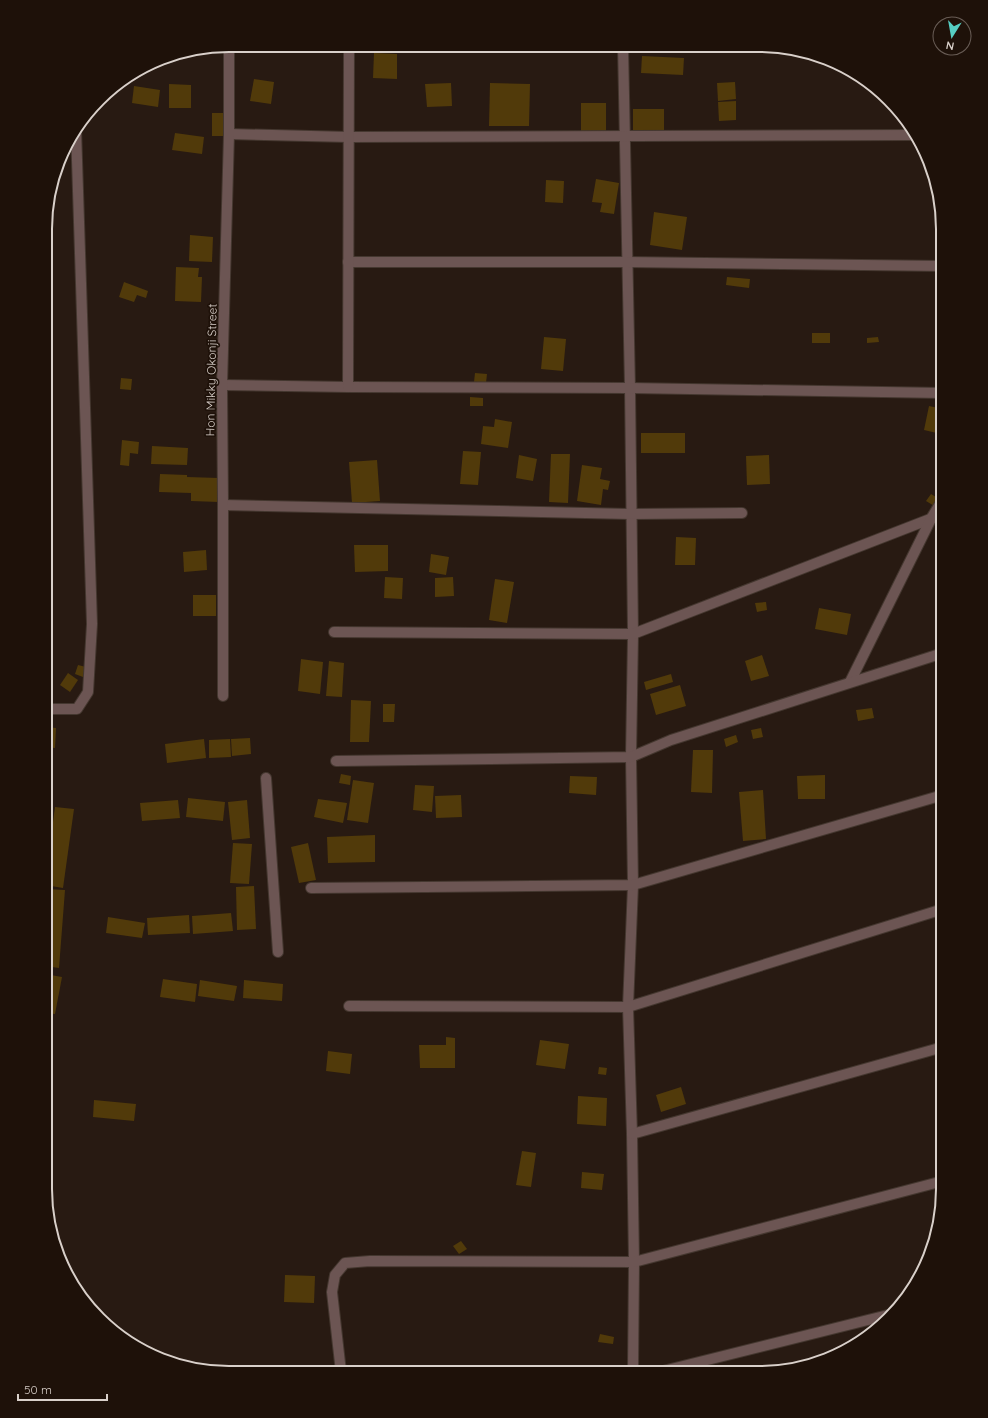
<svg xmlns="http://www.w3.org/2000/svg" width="988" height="1418" font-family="Quicksand,sans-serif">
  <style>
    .building { fill: #513a0a }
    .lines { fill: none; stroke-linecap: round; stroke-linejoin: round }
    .minor-casing { stroke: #44372f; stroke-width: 12 }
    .minor { stroke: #6c5553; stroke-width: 10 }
    .labels { text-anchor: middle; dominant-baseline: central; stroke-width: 3.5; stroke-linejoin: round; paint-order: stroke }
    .street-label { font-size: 12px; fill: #d9d0ca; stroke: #1e1109 }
    .rim { fill: none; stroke: #d9d0ca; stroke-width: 2 }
  </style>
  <rect width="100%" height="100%" fill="#281a12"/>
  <g class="building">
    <polygon points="374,53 397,54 397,79 373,78"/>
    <polygon points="642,56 684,58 683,75 641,73"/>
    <polygon points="848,70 860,77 849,77"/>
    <polygon points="254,79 274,82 271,104 250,101"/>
    <polygon points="735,82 736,99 718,101 717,83"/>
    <polygon points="451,83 452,106 427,107 425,84"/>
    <polygon points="490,83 530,84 529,126 489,126"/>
    <polygon points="169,84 191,85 191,108 169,108"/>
    <polygon points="134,86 160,90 158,107 132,103"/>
    <polygon points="736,101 736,120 719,121 718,102"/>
    <rect x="581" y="103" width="25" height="28"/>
    <rect x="633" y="109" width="31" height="24"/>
    <rect x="212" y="113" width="12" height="23"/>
    <polygon points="175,133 204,137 202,154 172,150"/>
    <polygon points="596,179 619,183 614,214 600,212 602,203 592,202"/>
    <polygon points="546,180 564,181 563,203 545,202"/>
    <polygon points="654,212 687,217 682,250 650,245"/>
    <polygon points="190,235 213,237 212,262 189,261"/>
    <polygon points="176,267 199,268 198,277 202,277 201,302 175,301"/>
    <polygon points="727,277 750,279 749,288 726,285"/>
    <polygon points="124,282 148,291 146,298 137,295 134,302 119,297"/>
    <rect x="812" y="333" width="18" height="10"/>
    <polygon points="544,337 566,339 563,371 541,369"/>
    <polygon points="878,337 879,342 867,343 867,338"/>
    <polygon points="475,373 487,374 486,383 474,382"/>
    <polygon points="121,378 132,379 131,390 120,389"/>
    <polygon points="470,397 483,398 483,406 470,406"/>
    <polygon points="929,406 943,409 943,427 941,434 924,430"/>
    <polygon points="495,419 512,422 508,448 481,444 483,426 494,427"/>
    <rect x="641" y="433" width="44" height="20"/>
    <polygon points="122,440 139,442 138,454 130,453 129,466 120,465"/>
    <polygon points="152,446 188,448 187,465 151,464"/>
    <polygon points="463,451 481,452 478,485 460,484"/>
    <polygon points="551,454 570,454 568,503 549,502"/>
    <polygon points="519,455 537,459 533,481 516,478"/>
    <polygon points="769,455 770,484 747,485 746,456"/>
    <polygon points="377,460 380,501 352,503 349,462"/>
    <polygon points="582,465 602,468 600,479 610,481 608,490 603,489 601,505 577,501"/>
    <polygon points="160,474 187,475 187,477 219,478 219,502 191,501 191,493 159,492"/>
    <polygon points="931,494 941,500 936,507 926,501"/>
    <polygon points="676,537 696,538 695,565 675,565"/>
    <polygon points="354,545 388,545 388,571 355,572"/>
    <polygon points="206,550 207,570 184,572 183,552"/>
    <polygon points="431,554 449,557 446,575 429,572"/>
    <polygon points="385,577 403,578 402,599 384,598"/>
    <polygon points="453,577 454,596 435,597 435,578"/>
    <polygon points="495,579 514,582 507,623 489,620"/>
    <rect x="193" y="595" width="23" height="21"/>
    <polygon points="766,602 767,610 757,612 755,603"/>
    <polygon points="819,608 851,614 847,635 815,629"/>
    <polygon points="762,655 769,676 751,681 745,661"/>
    <polygon points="301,659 323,662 320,694 298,691"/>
    <polygon points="329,661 344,663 342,697 326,696"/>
    <polygon points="78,665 86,667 83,677 75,674"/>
    <polygon points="68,673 78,680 70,692 60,685"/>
    <polygon points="671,674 673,682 646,690 644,682"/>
    <polygon points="680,685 686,706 656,715 650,694"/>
    <polygon points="351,700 371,701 369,742 350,742"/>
    <polygon points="383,704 395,704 394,722 383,722"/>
    <polygon points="872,708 874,718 858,721 856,710"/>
    <polygon points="46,727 56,728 55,748 46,747"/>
    <polygon points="761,728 763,737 753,739 751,730"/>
    <polygon points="736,735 738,742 726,747 724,739"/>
    <polygon points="250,738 251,754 232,756 231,739"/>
    <polygon points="204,739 206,758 167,763 165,744"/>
    <polygon points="230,739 231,757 209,758 209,740"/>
    <polygon points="693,750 713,750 712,793 691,792"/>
    <polygon points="341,774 351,776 350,785 339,783"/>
    <polygon points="825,775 825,799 798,799 797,776"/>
    <polygon points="570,776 597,777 596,795 569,793"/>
    <polygon points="353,780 374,783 368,823 347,820"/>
    <polygon points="415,785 434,786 432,812 413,810"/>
    <polygon points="763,790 766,839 743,841 739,792"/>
    <polygon points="461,795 462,817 436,818 435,796"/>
    <polygon points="188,798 225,802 223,821 186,817"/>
    <polygon points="318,799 347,803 343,823 314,817"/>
    <polygon points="178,800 180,818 142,821 140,803"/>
    <polygon points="247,800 250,838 232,840 228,802"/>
    <polygon points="46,807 49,807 46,821"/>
    <polygon points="55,807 74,809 63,888 45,885 46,875"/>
    <polygon points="375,835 375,862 328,863 327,837"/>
    <polygon points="233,843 252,844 249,884 230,883"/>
    <polygon points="308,843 316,880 299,883 291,847"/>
    <polygon points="254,886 256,929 237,930 236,887"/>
    <polygon points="46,889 65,890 59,968 45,966"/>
    <polygon points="231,913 233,931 193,934 192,916"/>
    <polygon points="189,915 190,933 148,935 147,918"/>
    <polygon points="108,917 145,923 142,938 106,933"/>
    <polygon points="45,974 62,977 55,1014 45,1013"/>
    <polygon points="163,979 197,984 195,1002 160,997"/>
    <polygon points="200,980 237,986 234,1001 198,996"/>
    <polygon points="244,980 283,984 282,1001 243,998"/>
    <polygon points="446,1037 455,1038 455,1068 420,1068 419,1045 446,1045"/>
    <polygon points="540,1040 569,1044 565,1069 536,1065"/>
    <polygon points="328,1051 352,1054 350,1074 326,1071"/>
    <polygon points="45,1062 52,1063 46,1099 45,1099"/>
    <polygon points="599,1067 607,1068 606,1075 598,1074"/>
    <polygon points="681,1087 686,1104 661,1112 656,1095"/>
    <polygon points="578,1096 607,1098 606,1126 577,1124"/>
    <polygon points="94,1100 136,1104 134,1121 93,1117"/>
    <polygon points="522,1151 536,1153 531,1187 516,1185"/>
    <polygon points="582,1172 604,1174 602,1190 581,1188"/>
    <polygon points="461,1241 467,1249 459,1254 453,1246"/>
    <polygon points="285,1275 315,1276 314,1303 284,1302"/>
    <polygon points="600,1334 614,1337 613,1344 598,1342"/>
  </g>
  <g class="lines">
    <defs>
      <g id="minor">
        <polyline points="623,46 630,388 633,634 631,757 633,885 628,1007 632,1134 634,1262 633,1373"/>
        <polyline points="229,134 349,137 913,135"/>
        <polyline points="348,262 627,262 943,266"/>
        <polyline points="222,385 348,387 630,388 943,393"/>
        <polyline points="348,387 349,45"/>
        <polyline points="223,505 630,514 742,513"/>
        <polyline points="334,632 633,634 943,514"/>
        <polyline points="850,682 932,517 943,499"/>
        <polyline points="223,696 223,505 222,385 229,134 229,45"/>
        <polyline points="46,709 77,709 88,692 92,624 76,129"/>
        <polyline points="336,761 631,757 671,740 943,653"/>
        <polyline points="266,778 278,952"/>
        <polyline points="311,888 633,885 943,795"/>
        <polyline points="349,1006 628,1007 943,909"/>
        <polyline points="632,1134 943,1047"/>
        <polyline points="341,1372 332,1292 335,1275 345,1263 370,1261 634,1262 943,1181"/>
        <polyline points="655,1373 892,1314"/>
      </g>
    </defs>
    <use href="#minor" class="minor-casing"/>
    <use href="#minor" class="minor"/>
  </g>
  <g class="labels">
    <g class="street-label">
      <text transform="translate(211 370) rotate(-89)">Hon Mikky Okonji Street</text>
    </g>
  </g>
  <path d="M0 0H988V1418H0ZM229 52H759A177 177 0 0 1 936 229V1189A177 177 0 0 1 759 1366H229A177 177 0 0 1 52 1189V229A177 177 0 0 1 229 52Z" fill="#1e1109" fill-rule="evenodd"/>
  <path class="rim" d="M229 52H759A177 177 0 0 1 936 229V1189A177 177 0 0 1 759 1366H229A177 177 0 0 1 52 1189V229A177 177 0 0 1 229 52Z"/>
  <g transform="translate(952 36) rotate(191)"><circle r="19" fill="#1e1109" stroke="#695d56"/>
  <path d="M0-3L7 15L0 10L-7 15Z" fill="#56cec3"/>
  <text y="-6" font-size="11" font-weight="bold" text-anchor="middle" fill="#d9d0ca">N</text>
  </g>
  <path d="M18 1394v6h89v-6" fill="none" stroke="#d9d0ca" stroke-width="2"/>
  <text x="24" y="1394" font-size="12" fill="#d9d0ca" stroke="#1e1109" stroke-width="3" paint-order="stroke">50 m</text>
</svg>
